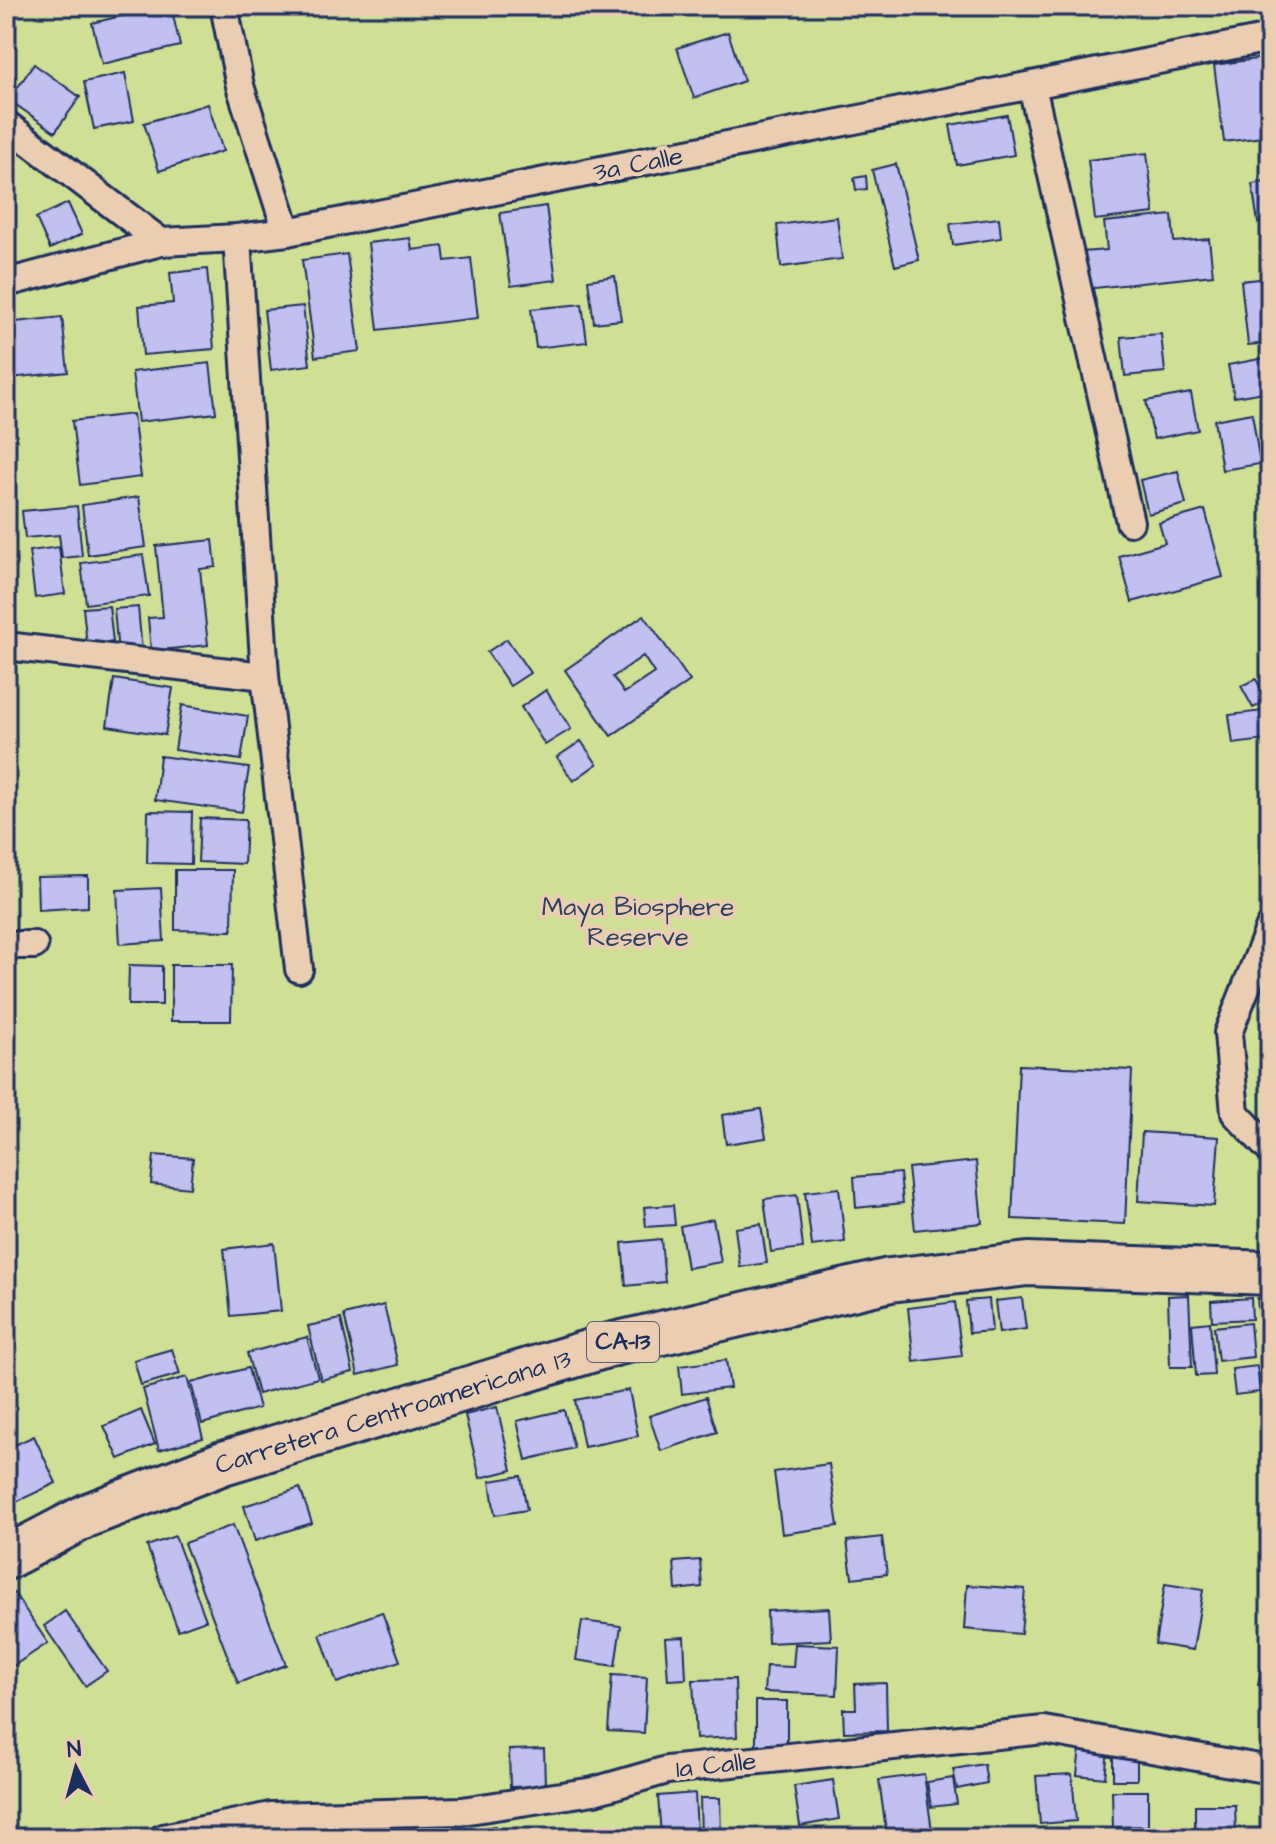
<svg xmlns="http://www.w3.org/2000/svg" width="1276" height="1844" font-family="'Architects Daughter',sans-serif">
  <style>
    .green { fill: #cfe094; stroke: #758879; stroke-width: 2 }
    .building { fill: #c2bff1; stroke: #1b2f5e; stroke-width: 2; fill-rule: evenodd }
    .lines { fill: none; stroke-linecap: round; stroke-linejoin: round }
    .minor-casing { stroke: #1b2f5e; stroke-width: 32 }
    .trunk-casing { stroke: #1b2f5e; stroke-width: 48 }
    .minor { stroke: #ebceb2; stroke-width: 26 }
    .trunk { stroke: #ebceb2; stroke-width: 42 }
    .labels { text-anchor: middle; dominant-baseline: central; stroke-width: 8; stroke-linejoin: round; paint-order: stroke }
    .shield { fill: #ebceb2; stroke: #595f77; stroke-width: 2 }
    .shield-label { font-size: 24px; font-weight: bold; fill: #1b2f5e }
    .street-label { font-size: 26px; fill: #1b2f5e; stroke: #ebceb2 }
    .park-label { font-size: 26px; fill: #2d4163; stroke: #ebceb2 }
  </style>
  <rect width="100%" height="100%" fill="#ebceb2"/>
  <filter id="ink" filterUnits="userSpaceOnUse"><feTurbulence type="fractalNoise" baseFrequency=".0125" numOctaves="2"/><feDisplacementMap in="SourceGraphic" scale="16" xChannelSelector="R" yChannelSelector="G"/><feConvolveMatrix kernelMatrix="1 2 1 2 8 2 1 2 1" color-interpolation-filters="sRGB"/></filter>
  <g filter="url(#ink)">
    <rect class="green" x="6" y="6" width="1264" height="1832"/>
    <g class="building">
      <polygon points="93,6 129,6 95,13"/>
      <polygon points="163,6 171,6 180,46 102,64 92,23"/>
      <polygon points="728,32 744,81 694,98 677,48"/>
      <polygon points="1270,57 1270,136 1224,142 1214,65"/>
      <polygon points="34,64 80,97 55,132 9,100"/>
      <polygon points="125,73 134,121 94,129 84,82"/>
      <polygon points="208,104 223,151 159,171 144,123"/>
      <polygon points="1007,115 1014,155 957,165 950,125"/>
      <polygon points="1147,153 1154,213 1095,220 1088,160"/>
      <polygon points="6,159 17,168 6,181"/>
      <polygon points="896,164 919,260 895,266 872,170"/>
      <polygon points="866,176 867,189 856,190 854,178"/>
      <polygon points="1270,181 1270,222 1258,223 1252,184"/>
      <polygon points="68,203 82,234 50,249 36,218"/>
      <polygon points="546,206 556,280 511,286 500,213"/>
      <polygon points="1172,215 1174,242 1209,239 1213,275 1086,289 1082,252 1107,250 1104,222"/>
      <polygon points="837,217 842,259 781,267 777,225"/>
      <polygon points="999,218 1001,238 953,245 950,224"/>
      <polygon points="410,238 412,250 443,246 445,261 471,258 478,318 378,330 368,243"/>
      <polygon points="347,254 360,351 315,357 302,260"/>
      <polygon points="207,269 214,349 143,355 139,306 173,303 170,273"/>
      <polygon points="615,276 621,320 594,323 588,280"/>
      <polygon points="1268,278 1270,343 1248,345 1241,281"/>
      <polygon points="582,304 587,342 536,348 531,309"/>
      <polygon points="303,306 310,365 271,370 264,310"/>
      <polygon points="62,317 68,372 10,378 6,323"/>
      <polygon points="1161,334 1165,372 1125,376 1121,337"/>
      <polygon points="1270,357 1270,391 1234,397 1228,365"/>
      <polygon points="210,363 216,413 138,422 132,372"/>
      <polygon points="1191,393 1198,430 1154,439 1146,401"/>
      <polygon points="1252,413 1260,464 1222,470 1214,420"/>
      <polygon points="133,414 141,477 80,485 72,421"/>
      <polygon points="1178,471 1186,504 1148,514 1140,480"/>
      <polygon points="139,497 146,547 88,555 82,505"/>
      <polygon points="77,506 82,556 62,558 59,535 25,538 22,511"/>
      <polygon points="1205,510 1223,577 1132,602 1119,556 1165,543 1159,523"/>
      <polygon points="213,540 216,567 200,569 208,645 151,651 148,618 163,617 156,546"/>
      <polygon points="59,547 65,594 35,598 29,551"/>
      <polygon points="143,555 149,596 86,604 81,563"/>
      <polygon points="109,606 113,642 87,645 83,608"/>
      <polygon points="138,607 142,651 118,653 114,609"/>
      <path d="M644,615L690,681L611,736L565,670ZM643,656L654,673L624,693L613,677Z"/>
      <polygon points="507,639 530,673 510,686 487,652"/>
      <polygon points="1270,668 1270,703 1264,669"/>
      <polygon points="114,679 173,688 165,735 107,726"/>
      <polygon points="1256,679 1267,701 1253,708 1241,686"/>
      <polygon points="546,690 571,729 545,745 521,707"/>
      <polygon points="182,705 248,716 241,760 175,750"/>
      <polygon points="1263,711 1266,740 1233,744 1229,715"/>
      <polygon points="581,741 597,764 573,781 557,757"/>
      <polygon points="160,756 249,768 242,812 155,800"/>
      <polygon points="148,811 192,812 191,864 147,863"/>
      <polygon points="200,818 246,820 244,864 198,862"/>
      <polygon points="6,862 11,917 6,918"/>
      <polygon points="175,870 233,870 232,931 175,930"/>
      <polygon points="88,876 88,907 38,910 37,877"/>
      <polygon points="161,888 164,941 120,944 117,890"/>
      <polygon points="129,965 162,966 162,1005 128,1005"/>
      <polygon points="171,965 232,965 231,1021 171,1021"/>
      <polygon points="1019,1065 1132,1070 1125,1224 1012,1219"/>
      <polygon points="761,1109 766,1138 726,1144 722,1115"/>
      <polygon points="1142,1132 1219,1137 1214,1206 1138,1201"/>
      <polygon points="154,1155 193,1158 190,1188 151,1184"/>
      <polygon points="976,1161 982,1223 915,1230 908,1168"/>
      <polygon points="900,1173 903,1203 856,1208 854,1177"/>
      <polygon points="839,1188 845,1242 812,1246 805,1192"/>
      <polygon points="797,1195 803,1248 771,1252 764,1199"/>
      <polygon points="673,1205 675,1225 646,1227 644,1207"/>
      <polygon points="713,1219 721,1262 687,1268 680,1226"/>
      <polygon points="761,1224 767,1263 740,1267 735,1228"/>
      <polygon points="661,1239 665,1282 626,1286 622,1243"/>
      <polygon points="274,1243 281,1311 231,1316 224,1249"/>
      <polygon points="1189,1295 1192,1367 1170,1367 1168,1296"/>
      <polygon points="1270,1297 1270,1354 1262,1354 1257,1298"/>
      <polygon points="1022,1298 1026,1329 999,1333 995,1301"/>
      <polygon points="1251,1298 1252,1319 1212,1321 1211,1301"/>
      <polygon points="989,1299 992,1331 969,1333 966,1301"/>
      <polygon points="955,1302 962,1356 914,1362 908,1308"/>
      <polygon points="384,1305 398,1365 358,1375 344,1315"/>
      <polygon points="341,1319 353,1372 321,1380 308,1326"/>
      <polygon points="1210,1322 1214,1375 1196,1376 1192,1324"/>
      <polygon points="1250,1323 1253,1357 1218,1361 1214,1327"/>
      <polygon points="307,1337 318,1378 258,1394 247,1353"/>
      <polygon points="172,1349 180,1374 141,1385 134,1360"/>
      <polygon points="1263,1356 1270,1356 1270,1420 1267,1420"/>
      <polygon points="726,1360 730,1388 682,1394 679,1366"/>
      <polygon points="1257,1366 1260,1392 1235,1395 1232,1369"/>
      <polygon points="248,1368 259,1408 202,1424 191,1383"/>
      <polygon points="187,1377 203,1438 159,1450 143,1389"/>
      <polygon points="629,1390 638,1436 584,1447 575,1400"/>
      <polygon points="706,1397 717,1432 661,1451 649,1416"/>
      <polygon points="497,1407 512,1470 480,1478 465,1415"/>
      <polygon points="141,1410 155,1444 119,1459 104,1426"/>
      <polygon points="564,1410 574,1448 526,1460 517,1421"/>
      <polygon points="34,1436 56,1483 14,1503 6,1487 6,1449"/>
      <polygon points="829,1464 838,1526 782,1534 774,1472"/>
      <polygon points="521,1476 527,1510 495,1515 490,1481"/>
      <polygon points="300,1488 312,1523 255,1541 244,1506"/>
      <polygon points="233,1525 286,1665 238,1683 184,1543"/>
      <polygon points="175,1536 206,1620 178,1630 147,1546"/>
      <polygon points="882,1537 887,1574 852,1578 847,1541"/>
      <polygon points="700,1560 702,1587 676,1590 674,1562"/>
      <polygon points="1165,1584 1203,1590 1193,1650 1155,1644"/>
      <polygon points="967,1585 1025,1589 1021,1634 964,1629"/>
      <polygon points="14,1593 48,1643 13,1666 6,1655 6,1599"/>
      <polygon points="829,1608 831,1640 768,1643 767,1611"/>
      <polygon points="65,1611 107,1671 85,1686 44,1626"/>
      <polygon points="382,1612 400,1661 337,1683 320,1634"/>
      <polygon points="582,1621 621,1626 615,1666 576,1660"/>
      <polygon points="684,1637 686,1679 668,1680 665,1638"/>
      <polygon points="795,1644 839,1646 837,1695 764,1692 766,1666 793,1667"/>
      <polygon points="1265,1647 1270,1648 1270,1687 1258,1685"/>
      <polygon points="612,1675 647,1677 644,1733 608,1731"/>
      <polygon points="735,1679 737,1737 696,1739 693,1680"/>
      <polygon points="886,1683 887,1731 844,1732 843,1709 856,1709 855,1684"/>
      <polygon points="756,1701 787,1701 787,1745 756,1746"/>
      <polygon points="1080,1747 1108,1750 1105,1778 1077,1775"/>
      <polygon points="544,1749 545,1786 510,1787 509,1750"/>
      <rect x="1113" y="1755" width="24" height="25"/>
      <polygon points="984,1764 987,1783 957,1789 953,1769"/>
      <polygon points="924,1774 933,1838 887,1838 879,1780"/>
      <polygon points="1072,1774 1076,1821 1040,1824 1036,1776"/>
      <polygon points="953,1778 957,1804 931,1807 927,1782"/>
      <polygon points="833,1780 839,1819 800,1826 794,1786"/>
      <polygon points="1112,1791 1148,1791 1148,1826 1113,1827"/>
      <polygon points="695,1793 697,1834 661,1836 658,1796"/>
      <polygon points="700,1798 720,1798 721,1837 701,1838"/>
      <polygon points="1195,1805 1235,1805 1236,1834 1195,1835"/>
      <polygon points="495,1826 497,1838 422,1838"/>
    </g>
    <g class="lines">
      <defs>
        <g id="minor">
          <polyline points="224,6 240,86 287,232"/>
          <polyline points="1032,86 1130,522"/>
          <polyline points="6,124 161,242"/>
          <polyline points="237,238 265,676 299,969"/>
          <polyline points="6,283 161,242 237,238 287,232 1270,38"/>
          <polyline points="6,646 265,676"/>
          <polyline points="1270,927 1228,1033 1235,1113 1270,1150"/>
          <polyline points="6,945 34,945"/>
          <polyline points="163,1838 271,1816 462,1811 594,1791 667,1770 1044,1730 1270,1770"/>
        </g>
        <polyline id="trunk" points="6,1558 88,1515 223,1463 610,1345 890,1280 1028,1264 1270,1273"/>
      </defs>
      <use href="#minor" class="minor-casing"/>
      <use href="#trunk" class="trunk-casing"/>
      <use href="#minor" class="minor"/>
      <use href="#trunk" class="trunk"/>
    </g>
  </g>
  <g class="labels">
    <rect class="shield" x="587" y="1322" width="72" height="40" rx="6"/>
    <g class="shield-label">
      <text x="623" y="1342">CA-13</text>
    </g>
    <g class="street-label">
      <text transform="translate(638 164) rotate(-11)">3a Calle</text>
      <text transform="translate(393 1412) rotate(-17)">Carretera Centroamericana 13</text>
      <text transform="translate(716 1765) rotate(-6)">1a Calle</text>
    </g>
    <g class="park-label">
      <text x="638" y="907">Maya Biosphere<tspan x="638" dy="30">Reserve</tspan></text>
    </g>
  </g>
  <rect width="1276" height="1844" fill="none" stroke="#ebceb2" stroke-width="32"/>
  <rect x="16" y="16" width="1244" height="1812" fill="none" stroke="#1b2f5e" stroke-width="3" filter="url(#ink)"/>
  <g transform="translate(76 1768) rotate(354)" stroke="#ebceb2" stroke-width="6" paint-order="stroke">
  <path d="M0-6L14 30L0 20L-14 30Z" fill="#1b2f5e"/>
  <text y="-12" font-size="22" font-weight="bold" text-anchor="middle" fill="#1b2f5e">N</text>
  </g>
</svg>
